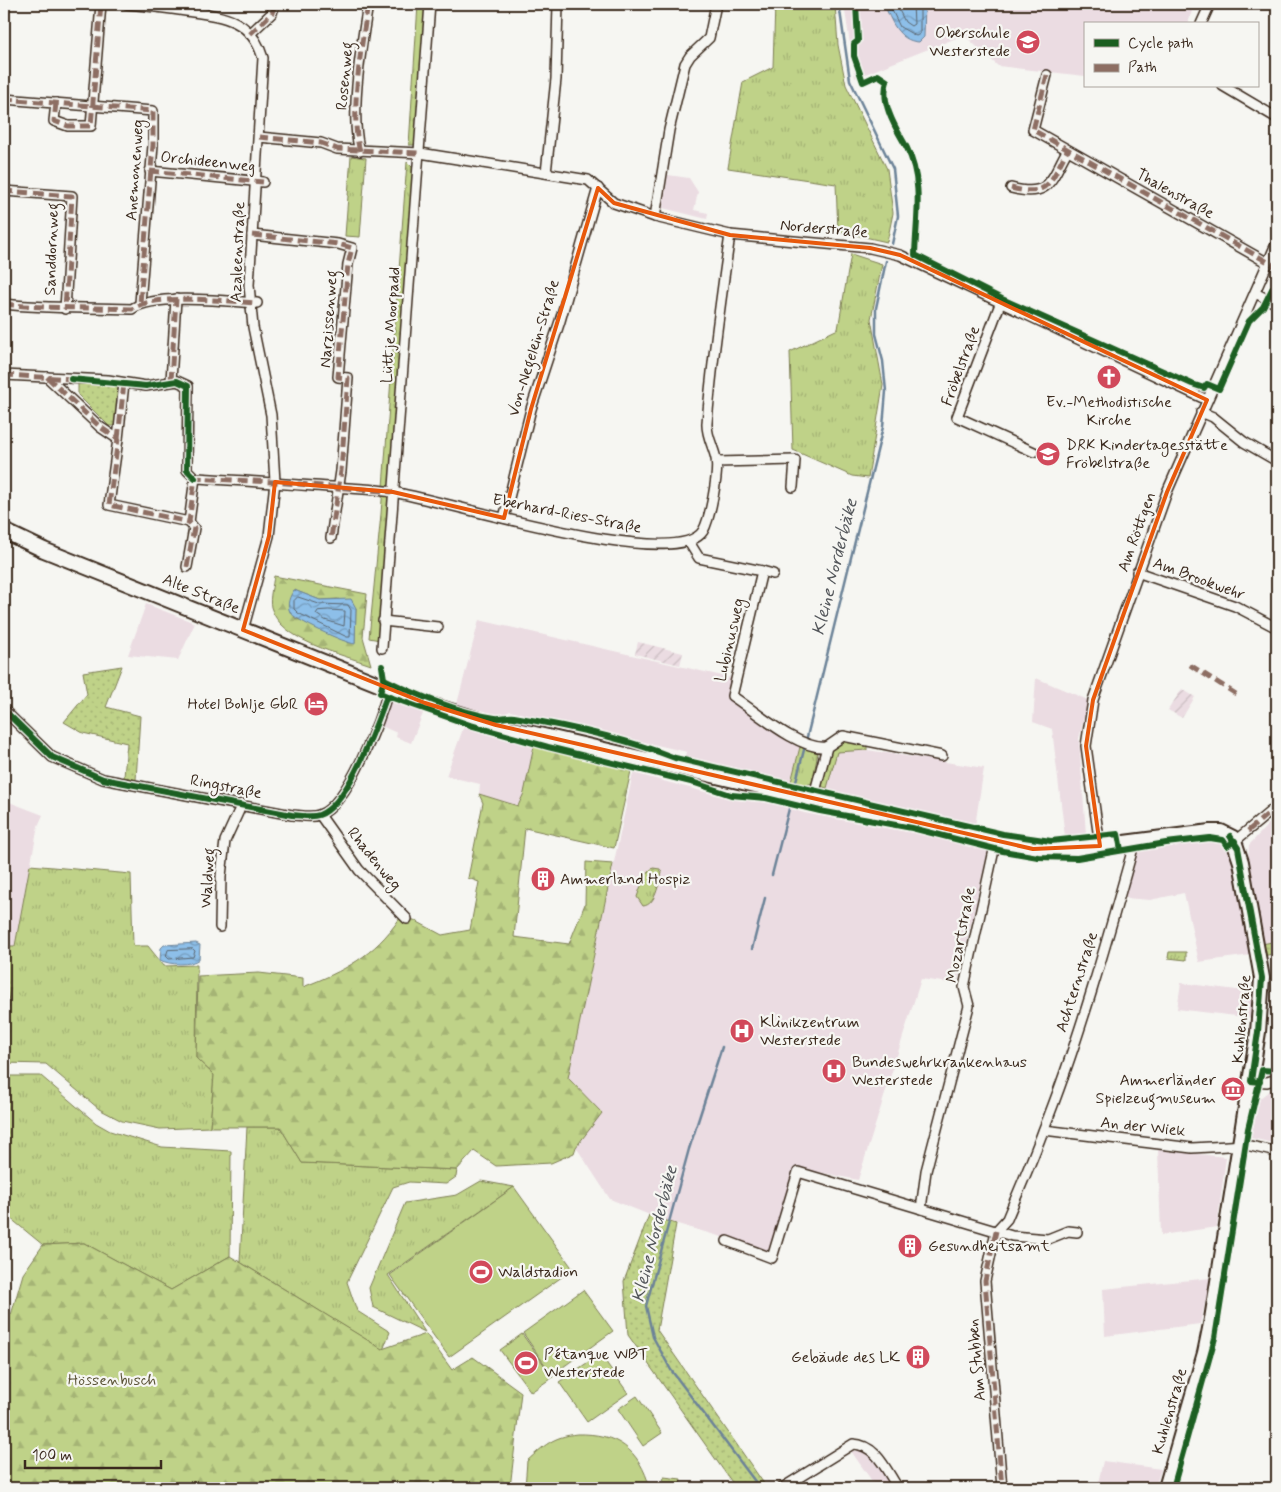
<svg xmlns="http://www.w3.org/2000/svg" width="1281" height="1492" font-family="Mynerve,sans-serif">
  <style>
    .built { fill: #ebdce2 }
    .industrial { fill: url(#industrial-furrows) }
    .grass { fill: url(#grass-tufts); stroke: #7d7e53 }
    .forest { fill: url(#forest-firs); stroke: #7d7e53; fill-rule: evenodd }
    .park { fill: url(#park-dots); stroke: #7d7e53 }
    .pitch { fill: #bfd288; stroke: #7d7e53 }
    .water { fill: url(#water-waves); stroke: #6c8398 }
    .lines { fill: none; stroke-linecap: round; stroke-linejoin: round }
    .shore { stroke: #5c666f; stroke-width: 1 }
    .stream { stroke: #6c8398; stroke-width: 2.5 }
    .street-casing { stroke: #3b2a1e; stroke-width: 12 }
    .secondary-casing { stroke: #3b2a1e; stroke-width: 18 }
    .street { stroke: #f6f6f2; stroke-width: 9 }
    .secondary { stroke: #f6f6f2; stroke-width: 14 }
    .quiet { stroke: #8d6e63; stroke-width: 5; stroke-dasharray: 10 5; stroke-linecap: butt }
    .cycleway-casing { stroke: #f6f6f2; stroke-width: 9 }
    .cycleway { stroke: #1b5e20; stroke-width: 6 }
    .marked { fill: none; stroke: #e8590c; stroke-width: 4; stroke-linejoin: round }
    .labels { text-anchor: middle; dominant-baseline: central; stroke-width: 4.5; stroke-linejoin: round; paint-order: stroke }
    .poi-label { font-size: 16px; fill: #3b2a1e; stroke: #f6f6f2; text-anchor: start }
    .street-label { font-size: 16px; fill: #3b2a1e; stroke: #f6f6f2 }
    .park-label { font-size: 16px; fill: #5c5438; stroke: #f6f6f2 }
    .water-label { font-size: 18px; font-style: italic; fill: #54575b; stroke: #f6f6f2 }
  </style>
  <defs>
    <pattern id="industrial-furrows" width="10" height="10" patternUnits="userSpaceOnUse" patternTransform="scale(1.25)"><rect width="10" height="10" fill="#ebdce2"/><path d="M-1 1l2-2M0 10L10 0M9 11l2-2" fill="none" stroke="#cabdc1"/></pattern>
    <pattern id="grass-tufts" width="24" height="20" patternUnits="userSpaceOnUse" patternTransform="scale(1.25)"><rect width="24" height="20" fill="#bfd288"/><path d="M3 7l-1-3M5 7V3M7 7l1-3M15 17l-1-3M17 17v-4M19 17l1-3" fill="none" stroke="#a5b475"/></pattern>
    <pattern id="forest-firs" width="22" height="20" patternUnits="userSpaceOnUse" patternTransform="scale(1.25)"><rect width="22" height="20" fill="#bfd288"/><path d="M5 1l3.5 6h-7zM16 11l3.5 6h-7z" fill="#a5b475"/></pattern>
    <pattern id="park-dots" width="8" height="8" patternUnits="userSpaceOnUse" patternTransform="scale(1.25)"><rect width="8" height="8" fill="#bfd288"/><path d="M2 2h.1M6 6h.1" fill="none" stroke="#a5b475" stroke-width="1.8" stroke-linecap="round"/></pattern>
    <pattern id="water-waves" width="16" height="10" patternUnits="userSpaceOnUse" patternTransform="scale(1.25)"><rect width="16" height="10" fill="#8dbfe9"/><path d="M0 5q4-4 8 0t8 0" fill="none" stroke="#749bbc"/></pattern>
  </defs>
  <rect width="100%" height="100%" fill="#f6f6f2"/>
  <filter id="ink" filterUnits="userSpaceOnUse"><feTurbulence type="fractalNoise" baseFrequency=".02" numOctaves="2"/><feDisplacementMap in="SourceGraphic" scale="10" xChannelSelector="R" yChannelSelector="G"/><feConvolveMatrix kernelMatrix="1 2 1 2 8 2 1 2 1" color-interpolation-filters="sRGB"/></filter>
  <g filter="url(#ink)">
    <g class="built">
      <polygon points="844,4 1194,4 1188,24 1085,24 1085,76 998,66 964,35 855,78"/>
      <polygon points="668,175 689,178 698,192 694,210 708,213 707,219 663,208"/>
      <polygon points="146,604 195,623 178,660 128,655"/>
      <polygon points="479,620 731,678 728,699 763,725 800,747 791,782 685,759 687,752 510,711 502,716 457,704"/>
      <polygon points="1036,678 1088,700 1079,739 1086,834 1065,837 1052,729 1033,722"/>
      <polygon points="390,698 424,711 411,743 396,737 397,733 379,725"/>
      <polygon points="464,726 534,746 524,793 518,806 479,794 480,784 446,776"/>
      <polygon points="867,750 984,768 975,826 826,791 837,752"/>
      <polygon points="633,773 735,800 772,803 804,813 913,833 988,850 957,984 921,979 858,1180 794,1167 770,1251 657,1218 610,1199 576,1147 602,1113 568,1078"/>
      <polygon points="4,800 43,815 38,826 15,946 4,946"/>
      <polygon points="1277,815 1277,941 1262,944 1247,881 1249,845"/>
      <polygon points="1213,839 1222,842 1232,859 1244,911 1251,955 1199,962 1184,893 1150,900 1125,898 1137,850"/>
      <polygon points="1181,983 1253,992 1253,1018 1177,1009"/>
      <polygon points="1277,1085 1277,1144 1251,1138 1260,1098"/>
      <polygon points="1158,1150 1226,1157 1217,1227 1161,1235"/>
      <polygon points="1211,1278 1200,1324 1105,1336 1103,1289"/>
      <polygon points="864,1450 875,1459 895,1488 868,1488 874,1484 851,1451"/>
      <polygon points="1103,1461 1161,1469 1155,1488 1097,1488"/>
    </g>
    <g class="industrial">
      <polygon points="638,642 683,653 680,665 635,654"/>
      <polygon points="1182,689 1195,697 1182,718 1168,710"/>
    </g>
    <g class="grass">
      <polygon points="418,4 426,4 415,145 409,145"/>
      <polygon points="775,4 835,4 838,45 846,85 887,169 893,213 887,242 838,231 836,184 728,168 743,82 773,67"/>
      <polygon points="351,156 366,158 360,237 345,236"/>
      <polygon points="407,162 414,169 380,640 369,638 381,514"/>
      <polygon points="851,254 882,264 871,319 883,385 868,478 852,476 793,450 790,352 838,329"/>
      <polygon points="844,741 867,746 867,750 837,752 827,788 820,786 831,749"/>
      <polygon points="800,747 818,753 812,783 803,786 791,782"/>
      <polygon points="30,865 131,874 133,946 148,946 164,966 197,965 196,1058 214,1075 210,1127 160,1129 122,1121 99,1109 46,1064 4,1063 10,987 4,1032 4,946 15,946"/>
      <path d="M653,868L660,869L662,873C658,884 656,905 643,906L637,897L645,874Z"/>
      <polygon points="1169,952 1186,952 1186,960 1168,958"/>
      <polygon points="8,1076 41,1076 96,1123 110,1131 162,1147 231,1151 230,1256 171,1290 84,1243 43,1245 4,1213 4,1078"/>
      <polygon points="247,1127 280,1127 302,1163 457,1170 456,1177 446,1184 409,1182 393,1187 347,1282 357,1311 390,1332 383,1350 240,1262"/>
      <polygon points="481,1181 514,1187 388,1275 425,1332 373,1307 369,1288 405,1203 457,1195"/>
    </g>
    <g class="forest">
      <path d="M274,576L367,594L363,637L371,665C341,654 280,641 271,607C269,598 273,585 274,576ZM294,590L320,600L338,599L356,608L355,643C340,642 311,624 295,618Z"/>
      <path d="M534,746L631,771L614,848L525,828L514,937L569,944L585,904L586,862L613,864L568,1078L602,1113L576,1147L574,1153L551,1163L496,1166L474,1151L457,1170L302,1163L280,1127H210L214,1075L196,1058L198,976L259,973L303,978V987C344,971 374,956 400,918L414,920L442,935L470,930L479,882L468,878L483,803L479,794L518,806L524,793Z"/>
      <polygon points="84,1243 171,1290 230,1256 382,1349 426,1334 452,1370 473,1357 521,1392 510,1488 4,1488 4,1312 11,1315 23,1274 43,1245"/>
    </g>
    <g class="park">
      <polygon points="78,382 119,385 116,426 109,426 78,395"/>
      <polygon points="122,666 106,707 140,716 136,780 124,777 127,743 83,733 64,722 87,694 83,672"/>
      <polygon points="1277,941 1277,953 1263,956 1262,944"/>
      <polygon points="649,1215 676,1224 657,1330 767,1488 736,1488 628,1335 624,1281"/>
    </g>
    <g class="pitch">
      <polygon points="514,1187 573,1269 449,1357 390,1275"/>
      <polygon points="583,1290 613,1331 552,1375 523,1333"/>
      <polygon points="522,1334 553,1377 531,1392 500,1350"/>
      <polygon points="600,1354 628,1393 587,1422 559,1382"/>
      <polygon points="637,1396 662,1433 643,1446 618,1409"/>
      <path d="M577,1434C617,1433 639,1449 650,1488H525L527,1461C545,1445 552,1437 577,1434Z"/>
      <polygon points="664,1477 681,1479 680,1488 662,1488"/>
    </g>
    <g class="water">
      <path d="M884,4H925L924,37L919,42C898,41 891,20 884,4Z"/>
      <path d="M294,590L320,600L351,599L356,608L355,644C345,643 294,620 290,612C286,604 290,596 294,590Z"/>
      <path d="M196,943L200,945L199,959C191,966 169,965 160,960L161,948L164,945Z"/>
    </g>
    <g class="lines">
      <g class="shore">
        <polyline points="889,4 900,27 916,36 920,34 920,4"/>
        <polyline points="896,4 905,22 911,26 914,24 913,4"/>
        <polygon points="298,597 319,604 348,605 351,610 350,637 347,637 298,613 294,609 294,601"/>
        <polygon points="329,610 345,611 344,626 325,620 316,614 318,611"/>
        <polygon points="193,949 195,951 193,957 169,959 166,956 168,950"/>
      </g>
      <g class="stream">
        <polyline points="839,4 850,80 893,169 898,216 892,244"/>
        <polyline points="806,741 883,427 886,391 883,361 876,334 876,308 886,261"/>
        <polyline points="794,789 805,746"/>
        <polyline points="772,875 792,797"/>
        <polyline points="752,949 765,898"/>
        <polyline points="722,1047 689,1149 646,1306 653,1337 671,1370 760,1488"/>
      </g>
      <defs>
        <g id="street">
          <path d="M127,4C147,6 166,8 186,11C222,16 251,18 263,58L249,285L253,327L271,415L275,482L269,536L243,630"/>
          <polyline points="1201,24 1210,4"/>
          <polyline points="250,34 272,13 275,4"/>
          <polyline points="1047,75 1033,130 1268,263"/>
          <polyline points="1223,86 1277,118"/>
          <polyline points="4,99 153,111 153,145 140,303"/>
          <polyline points="56,103 54,121 68,126 91,126 101,4"/>
          <polyline points="259,137 321,143 337,149 420,153 588,180 614,203 655,217 730,235 870,248 900,255 1207,400"/>
          <path d="M360,151C349,115 362,43 368,4"/>
          <polyline points="150,171 263,182"/>
          <polyline points="546,173 556,79 558,4"/>
          <path d="M1011,188C1050,198 1050,181 1067,151"/>
          <polyline points="4,191 72,196 65,309"/>
          <polyline points="655,217 669,130 685,64 690,56 709,38 716,4"/>
          <polyline points="252,235 338,244 352,248 348,264 338,377 348,378 341,471 331,538"/>
          <polyline points="1255,293 1277,304"/>
          <path d="M4,304C47,309 89,307 132,309C153,293 228,301 257,303"/>
          <polyline points="1000,304 957,417 1034,452"/>
          <polyline points="4,375 108,380 146,386 177,381 188,386 187,470 195,478"/>
          <path d="M47,377L100,427L118,439L109,505L189,522L195,478C234,480 274,483 314,486C340,488 366,488 392,492C441,499 676,574 703,531C710,519 719,473 716,459C714,448 706,435 707,423C712,360 721,298 730,235"/>
          <polyline points="171,381 176,299"/>
          <polyline points="1201,412 1213,417 1244,442 1277,461"/>
          <polyline points="118,439 124,383"/>
          <polyline points="717,462 795,460 793,487"/>
          <polyline points="504,518 531,409 560,321 598,188"/>
          <path d="M689,542L699,558L762,571L732,696C755,711 800,751 827,747"/>
          <polyline points="187,567 194,528 189,522"/>
          <polyline points="762,571 773,574"/>
          <polyline points="1137,572 1235,606 1277,628"/>
          <polyline points="383,621 438,627"/>
          <polyline points="382,648 430,4"/>
          <path d="M4,710L52,757L103,779L292,815C300,815 310,818 319,815C348,806 381,717 389,688"/>
          <polyline points="813,799 827,747 843,736 942,756"/>
          <polyline points="320,815 359,870 407,919"/>
          <polyline points="1235,841 1277,806"/>
          <polyline points="1100,846 1086,746 1093,700 1167,492 1277,242"/>
          <polyline points="220,927 221,876 225,841 242,804"/>
          <polyline points="1251,1081 1267,1082 1277,1079"/>
          <polyline points="1044,1130 1192,1148 1246,1145 1277,1152"/>
          <polyline points="921,1209 926,1171 969,1006 964,987 996,841"/>
          <polyline points="727,1241 772,1258 798,1172 1012,1236 1048,1239 1068,1231 1077,1232"/>
          <path d="M782,1488L853,1444C877,1445 886,1470 898,1488"/>
          <path d="M1002,1488L985,1281L996,1231L1007,1219C1019,1190 1032,1161 1043,1131C1079,1041 1107,941 1133,848V841"/>
        </g>
        <polyline id="secondary" points="4,531 44,550 428,704 496,725 1033,849 1077,849 1210,832 1221,832 1233,838 1241,862 1262,978 1258,1032 1212,1319 1205,1353 1166,1488"/>
      </defs>
      <use href="#street" class="street-casing"/>
      <use href="#secondary" class="secondary-casing"/>
      <use href="#street" class="street"/>
      <use href="#secondary" class="secondary"/>
      <g class="quiet">
        <polyline points="250,34 272,13 275,4"/>
        <polyline points="1047,75 1033,130 1275,266"/>
        <polyline points="4,99 153,111 153,145 140,303"/>
        <polyline points="56,103 54,121 68,126 91,126 101,4"/>
        <polyline points="259,137 321,143 337,149 420,153"/>
        <path d="M360,151C349,115 362,43 368,4"/>
        <polyline points="150,171 263,182"/>
        <path d="M1011,188C1050,198 1050,181 1067,151"/>
        <polyline points="4,191 72,196 65,309"/>
        <polyline points="252,235 338,244 352,248 348,264 338,377 348,378 341,471 331,538"/>
        <path d="M4,304C47,309 89,307 132,309C153,293 228,301 257,303"/>
        <polyline points="4,375 74,379"/>
        <polyline points="47,377 100,427 118,439 109,505 189,522 195,478 275,482 393,492"/>
        <polyline points="171,381 176,299"/>
        <polyline points="118,439 124,383"/>
        <polyline points="187,567 194,528 189,522"/>
        <polyline points="1190,665 1236,694"/>
        <polyline points="1248,831 1277,806"/>
        <polyline points="996,1231 985,1281 1002,1488"/>
      </g>
      <defs>
        <g id="cycleway">
          <path d="M856,4L858,41L854,44V56L863,82L878,75L887,81C880,104 896,128 907,148C924,182 916,219 915,255L1002,299L1192,384L1204,388L1207,384L1219,389L1249,321L1263,307L1272,289"/>
          <polyline points="71,379 146,386 177,381 188,386 187,470 195,478"/>
          <polyline points="382,666 384,679 380,693 387,696 470,725 548,747 695,783 731,795 766,798 820,811 912,828 1003,851 1038,857 1077,858 1166,843 1210,838 1223,840 1227,846 1235,841"/>
          <path d="M384,679C416,695 460,713 495,718C501,719 507,716 514,717C568,726 625,738 675,758L1003,834L1051,841L1118,834L1121,850"/>
          <path d="M4,710L52,757L103,779L292,815C300,815 310,818 319,815C349,805 376,724 387,696"/>
          <polyline points="1230,836 1238,848 1262,978 1258,1032 1251,1081 1260,1082"/>
          <polyline points="1173,1488 1215,1338 1248,1129 1262,1070 1277,1071"/>
        </g>
      </defs>
      <use href="#cycleway" class="cycleway-casing"/>
      <use href="#cycleway" class="cycleway"/>
    </g>
  </g>
  <path class="marked" d="M598,188L614,203L730,235L870,248L900,255L1207,400L1167,492L1093,700L1086,746L1100,846L1033,849L496,725L425,703L243,630L269,536L275,482L393,492L504,518L531,409Z"/>
  <defs>
    <symbol id="school-disc" viewBox="-11 -11 22 22"><circle r="9.5" fill="#d1495b" stroke="#f6f6f2"/><path d="M0-5L7-2L0 1L-7-2ZM-4 1L0 2.5L4 1V4Q0 6-4 4Z" fill="#fff"/></symbol>
    <symbol id="church-disc" viewBox="-11 -11 22 22"><circle r="9.5" fill="#d1495b" stroke="#f6f6f2"/><path d="M-1.2-6h2.4v3.5h3.3v2.4h-3.3V6h-2.4V-.1h-3.3v-2.4h3.3Z" fill="#fff"/></symbol>
    <symbol id="hotel-disc" viewBox="-11 -11 22 22"><circle r="9.5" fill="#d1495b" stroke="#f6f6f2"/><path d="M-6-4.5h1.5V1H6V5H4.5V3h-9V5H-6ZM-4 0a1.8 1.8 0 1 1 3.6 0ZM.5 0V-2.5h3Q6-2.5 6 0Z" fill="#fff"/></symbol>
    <symbol id="building-disc" viewBox="-11 -11 22 22"><circle r="9.5" fill="#d1495b" stroke="#f6f6f2"/><path d="M-4-6H4V6H1V3H-1V6H-4ZM-2.5-4.3h1.7v1.8h-1.7ZM.8-4.3h1.7v1.8H.8ZM-2.5-1h1.7V.8h-1.7ZM.8-1h1.7V.8H.8Z" fill="#fff"/></symbol>
    <symbol id="hospital-disc" viewBox="-11 -11 22 22"><circle r="9.5" fill="#d1495b" stroke="#f6f6f2"/><path d="M-5-5h3v3.5h4V-5h3V5h-3V1.5h-4V5h-3Z" fill="#fff"/></symbol>
    <symbol id="museum-disc" viewBox="-11 -11 22 22"><circle r="9.5" fill="#d1495b" stroke="#f6f6f2"/><path d="M0-6L6-3V-2H-6V-3ZM-5-1h2V3h-2ZM-1-1h2V3h-2ZM3-1h2V3H3ZM-6 4H6V6H-6Z" fill="#fff"/></symbol>
    <symbol id="stadium-disc" viewBox="-11 -11 22 22"><circle r="9.5" fill="#d1495b" stroke="#f6f6f2"/><path d="M0-5a6.5 5 0 1 0 0 10a6.5 5 0 1 0 0-10ZM-3.5-1.8h7v3.6h-7Z" fill="#fff"/></symbol>
  </defs>
  <g fill-rule="evenodd">
    <use href="#school-disc" x="1014" y="28" width="28" height="28"/>
    <use href="#church-disc" x="1095" y="363" width="28" height="28"/>
    <use href="#school-disc" x="1034" y="440" width="28" height="28"/>
    <use href="#hotel-disc" x="302" y="690" width="28" height="28"/>
    <use href="#building-disc" x="529" y="865" width="28" height="28"/>
    <use href="#hospital-disc" x="728" y="1017" width="28" height="28"/>
    <use href="#hospital-disc" x="820" y="1057" width="28" height="28"/>
    <use href="#museum-disc" x="1219" y="1075" width="28" height="28"/>
    <use href="#building-disc" x="896" y="1232" width="28" height="28"/>
    <use href="#stadium-disc" x="467" y="1258" width="28" height="28"/>
    <use href="#building-disc" x="904" y="1343" width="28" height="28"/>
    <use href="#stadium-disc" x="512" y="1349" width="28" height="28"/>
  </g>
  <g class="labels">
    <g class="poi-label">
      <text x="1010" y="33" text-anchor="end">Oberschule<tspan x="1010" dy="18">Westerstede</tspan></text>
      <text x="1109" y="402" text-anchor="middle">Ev.-Methodistische<tspan x="1109" dy="18">Kirche</tspan></text>
      <text x="1066" y="445">DRK Kindertagesstätte<tspan x="1066" dy="18">Fröbelstraße</tspan></text>
      <text x="298" y="704" text-anchor="end">Hotel Bohlje GbR</text>
      <text x="560" y="879">Ammerland Hospiz</text>
      <text x="760" y="1022">Klinikzentrum<tspan x="760" dy="18">Westerstede</tspan></text>
      <text x="852" y="1062">Bundeswehrkrankenhaus<tspan x="852" dy="18">Westerstede</tspan></text>
      <text x="1216" y="1080" text-anchor="end">Ammerländer<tspan x="1216" dy="18">Spielzeugmuseum</tspan></text>
      <text x="928" y="1246">Gesundheitsamt</text>
      <text x="498" y="1272">Waldstadion</text>
      <text x="544" y="1354">Pétanque WBT<tspan x="544" dy="18">Westerstede</tspan></text>
      <text x="900" y="1357" text-anchor="end">Gebäude des LK</text>
    </g>
    <g class="street-label">
      <text transform="translate(345 76) rotate(-85)">Rosenweg</text>
      <text transform="translate(208 162) rotate(6)">Orchideenweg</text>
      <text transform="translate(135 170) rotate(-86)">Anemonenweg</text>
      <text transform="translate(1175 194) rotate(29)">Thalenstraße</text>
      <text transform="translate(824 229) rotate(5)">Norderstraße</text>
      <text transform="translate(52 249) rotate(-88)">Sanddornweg</text>
      <text transform="translate(238 252) rotate(-88)">Azaleenstraße</text>
      <text transform="translate(329 319) rotate(-86)">Narzissenweg</text>
      <text transform="translate(391 325) rotate(-86)">Lüttje Moorpadd</text>
      <text transform="translate(534 348) rotate(-73)">Von-Negelein-Straße</text>
      <text transform="translate(961 366) rotate(-70)">Fröbelstraße</text>
      <text transform="translate(567 514) rotate(11)">Eberhard-Ries-Straße</text>
      <text transform="translate(1137 532) rotate(-70)">Am Röttgen</text>
      <text transform="translate(1199 579) rotate(20)">Am Brookwehr</text>
      <text transform="translate(201 594) rotate(22)">Alte Straße</text>
      <text transform="translate(730 640) rotate(-77)">Lubinusweg</text>
      <text transform="translate(226 787) rotate(11)">Ringstraße</text>
      <text transform="translate(374 859) rotate(51)">Rhadenweg</text>
      <text transform="translate(208 878) rotate(-86)">Waldweg</text>
      <text transform="translate(961 935) rotate(-79)">Mozartstraße</text>
      <text transform="translate(1077 982) rotate(-72)">Achternstraße</text>
      <text transform="translate(1242 1019) rotate(-85)">Kuhlenstraße</text>
      <text transform="translate(1143 1127) rotate(6)">An der Wiek</text>
      <text transform="translate(977 1360) rotate(-95)">Am Stubben</text>
      <text transform="translate(1170 1411) rotate(-74)">Kuhlenstraße</text>
    </g>
    <g class="park-label">
      <text x="112" y="1380">Hössenbusch</text>
    </g>
    <g class="water-label">
      <text transform="translate(835 567) rotate(-76)">Kleine Norderbäke</text>
      <text transform="translate(655 1234) rotate(-76)">Kleine Norderbäke</text>
    </g>
  </g>
  <rect width="1281" height="1492" fill="none" stroke="#f6f6f2" stroke-width="20"/>
  <rect x="10" y="10" width="1261" height="1472" fill="none" stroke="#3b2a1e" stroke-width="2" filter="url(#ink)"/>
  <rect x="1084" y="22" width="175" height="65" fill="#f6f6f2" stroke="#aba49d"/>
  <rect x="1094" y="39" width="25" height="8" fill="#1b5e20" stroke="#aba49d"/>
  <text x="1128" y="48" font-size="15" fill="#3b2a1e">Cycle path</text>
  <rect x="1094" y="64" width="25" height="8" fill="#8d6e63" stroke="#aba49d"/>
  <text x="1128" y="72" font-size="15" fill="#3b2a1e">Path</text>
  <path d="M25 1460v8h136v-8" fill="none" stroke="#3b2a1e" stroke-width="2.5"/>
  <text x="32" y="1460" font-size="15" fill="#3b2a1e" stroke="#f6f6f2" stroke-width="4" paint-order="stroke">100 m</text>
</svg>
